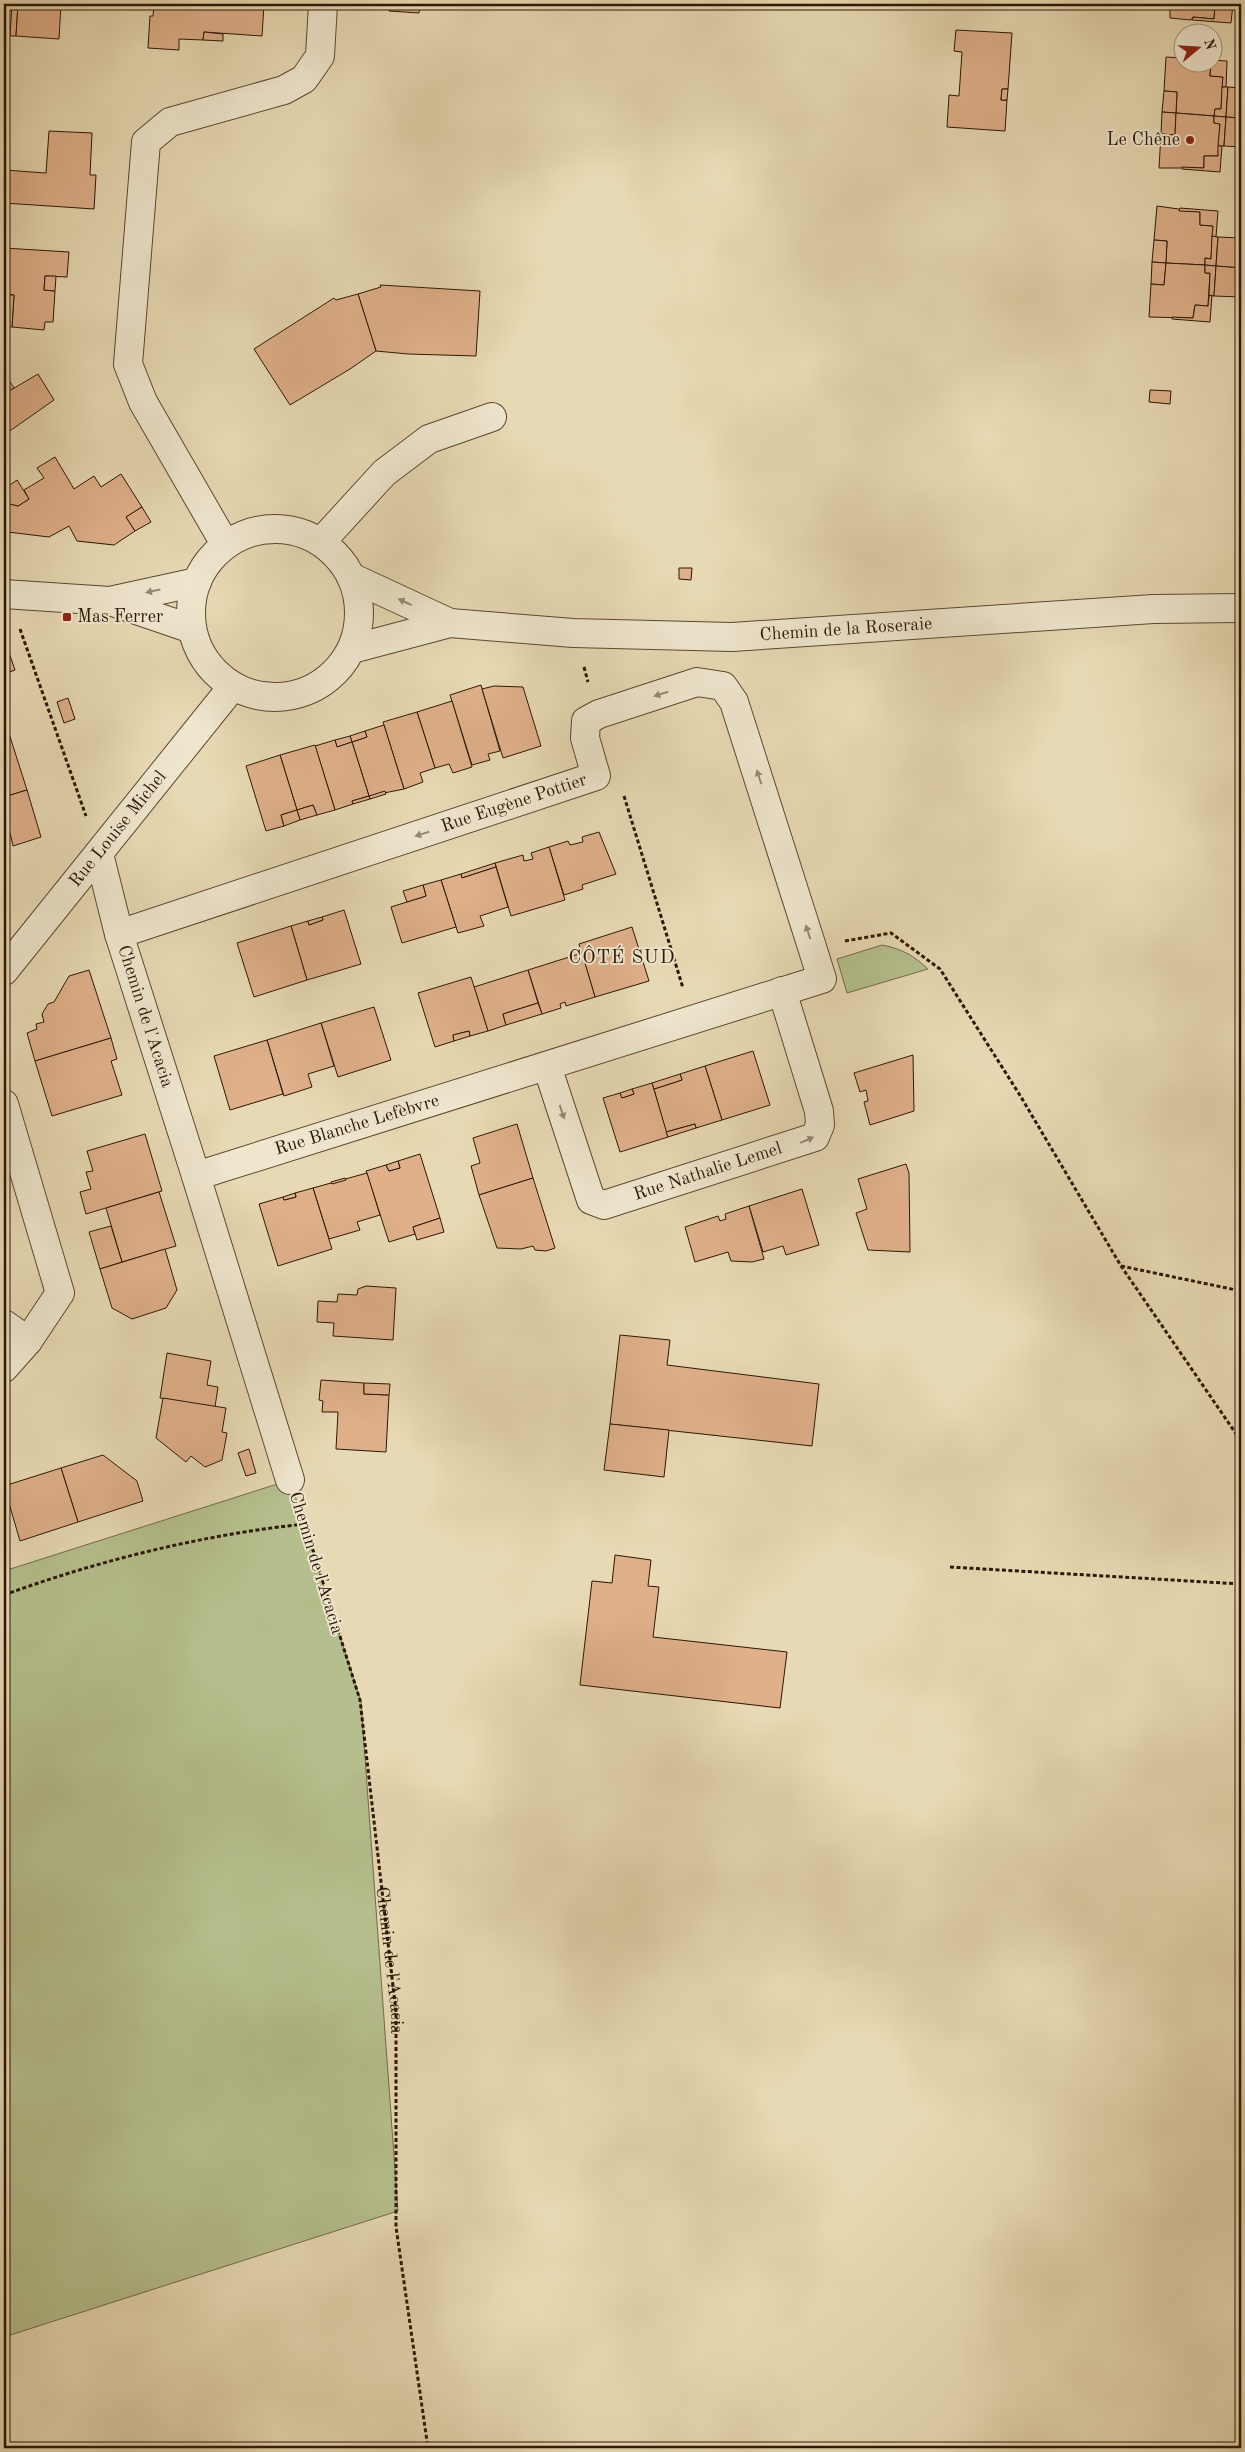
<svg xmlns="http://www.w3.org/2000/svg" width="1245" height="2452" font-family="'Old Standard TT',serif">
  <style>
    .green { fill: #b5bf8d; stroke: #706b4a }
    .building { fill: #dfb08a; stroke: #2c1706 }
    .lines { fill: none; stroke-linecap: round; stroke-linejoin: round }
    .minor-casing { stroke: #5b4831; stroke-width: 30 }
    .path { stroke: #2c1706; stroke-width: 3; stroke-dasharray: 4 2.5; stroke-linecap: butt }
    .minor { stroke: #efe6ce; stroke-width: 28 }
    .oneway { fill: #978974 }
    .poi-dot { fill: #8f2418; stroke: #efe6ce; stroke-width: 2 }
    .labels { text-anchor: middle; dominant-baseline: central; stroke-width: 4; stroke-linejoin: round; paint-order: stroke }
    .poi-label { font-size: 18px; fill: #2c1706; stroke: #efe6ce; text-anchor: end }
    .street-label { font-size: 18px; fill: #2c1706; stroke: #efe6ce }
    .neighbourhood-label { font-size: 19px; letter-spacing: 1px; fill: #2c1706; stroke: #efe6ce }
  </style>
  <rect width="100%" height="100%" fill="#e7d9b3"/>
  <filter id="stains"><feTurbulence type="fractalNoise" baseFrequency=".004" numOctaves="4"/><feColorMatrix values="0 0 0 0 .2 0 0 0 0 .09 0 0 0 0 .02 0 0 0 .5 -.17"/></filter>
  <radialGradient id="worn" r=".72"><stop offset=".6" stop-color="#630" stop-opacity="0"/><stop offset="1" stop-color="#630" stop-opacity=".3"/></radialGradient>
  <g class="green">
    <path d="M882,945C902,949 913,955 928,969L847,993L837,959Z"/>
    <polygon points="290,1480 361,1702 398,2211 4,2337 4,1571"/>
  </g>
  <g class="building">
    <polygon points="12,4 18,4 16,36 10,36"/>
    <polygon points="18,4 61,4 59,39 16,36"/>
    <polygon points="154,4 264,4 262,36 204,32 203,40 179,39 179,50 148,48 150,16 153,16"/>
    <polygon points="389,4 420,4 419,13 389,11"/>
    <polygon points="1170,4 1228,4 1228,7 1215,6 1214,19 1193,17 1191,20 1170,18"/>
    <polygon points="1228,4 1233,4 1231,23 1192,20 1193,17 1214,19 1215,6 1228,7"/>
    <polygon points="956,30 1012,33 1008,89 1002,89 1001,100 1007,100 1005,131 947,127 949,95 959,96 962,52 954,51"/>
    <polygon points="204,32 223,34 223,41 203,40"/>
    <polygon points="1166,57 1182,58 1182,62 1211,63 1210,76 1223,77 1221,109 1215,109 1214,116 1176,113 1177,92 1164,91"/>
    <polygon points="1212,60 1227,61 1226,87 1222,87 1223,77 1210,76 1211,63 1209,62 1212,62"/>
    <polygon points="1222,87 1228,87 1226,117 1214,116 1215,109 1221,109"/>
    <polygon points="1228,87 1241,88 1241,118 1226,117"/>
    <polygon points="1002,89 1008,89 1007,100 1001,100"/>
    <polygon points="1164,91 1177,92 1176,113 1162,112"/>
    <polygon points="1162,112 1176,113 1175,135 1161,134"/>
    <polygon points="1176,113 1214,116 1214,123 1220,124 1218,156 1204,156 1204,168 1159,168 1161,134 1175,135"/>
    <polygon points="1214,116 1226,117 1224,146 1218,146 1220,124 1214,123"/>
    <polygon points="1226,117 1241,118 1241,147 1224,146"/>
    <polygon points="49,131 92,133 90,175 96,175 94,209 4,203 4,170 46,173"/>
    <polygon points="1218,146 1222,146 1220,172 1182,169 1182,167 1204,168 1204,156 1218,156"/>
    <polygon points="1157,206 1200,212 1200,225 1213,226 1211,259 1205,258 1205,265 1166,263 1167,241 1154,240"/>
    <polygon points="1180,208 1218,211 1216,237 1212,236 1213,226 1200,225 1200,212 1179,211"/>
    <polygon points="1212,236 1218,237 1216,266 1205,265 1205,258 1211,259"/>
    <polygon points="1218,237 1241,238 1241,268 1216,266"/>
    <polygon points="1154,240 1167,241 1166,263 1152,262"/>
    <polygon points="4,248 69,252 67,277 45,276 44,290 55,291 53,322 45,322 44,330 12,327 14,295 4,294"/>
    <polygon points="1152,262 1166,263 1164,285 1151,284"/>
    <polygon points="1166,263 1205,265 1205,273 1210,273 1208,306 1195,305 1193,318 1149,317 1151,284 1164,285"/>
    <polygon points="1205,265 1216,266 1214,296 1209,296 1210,273 1205,273"/>
    <polygon points="1216,266 1241,268 1241,297 1214,296"/>
    <polygon points="45,276 56,276 55,291 44,290"/>
    <polygon points="380,285 480,291 476,356 408,354 376,351 358,294 381,287"/>
    <polygon points="358,294 376,351 350,369 290,405 254,349 334,298 336,300"/>
    <polygon points="7,295 14,295 12,327 5,327"/>
    <polygon points="1212,295 1210,322 1172,319 1172,317 1193,318 1195,305 1208,306 1209,296"/>
    <polygon points="38,374 54,400 4,435 4,394"/>
    <polygon points="8,379 14,388 4,394 4,382"/>
    <polygon points="1150,390 1171,391 1170,404 1149,402"/>
    <polygon points="55,457 74,489 94,476 101,487 121,474 142,507 126,517 135,531 114,545 77,541 69,526 49,537 8,532 4,527 6,503 18,506 29,499 24,490 44,478 37,468"/>
    <polygon points="17,480 29,499 18,506 6,503 4,524 4,489"/>
    <polygon points="142,507 151,522 135,531 126,517"/>
    <polygon points="679,568 692,568 691,580 679,579"/>
    <polygon points="7,647 15,670 4,674 4,651"/>
    <polygon points="481,685 500,751 488,754 490,760 472,765 450,695"/>
    <polygon points="494,686 523,687 541,746 503,758 482,689"/>
    <polygon points="68,698 75,719 64,723 57,702"/>
    <polygon points="452,701 472,767 453,773 449,764 435,768 417,712"/>
    <polygon points="417,712 435,768 420,773 423,782 404,789 383,722"/>
    <polygon points="6,724 27,790 4,797 4,725"/>
    <polygon points="384,725 404,789 369,796 352,742 367,737 365,731"/>
    <polygon points="365,731 367,737 352,742 350,736"/>
    <polygon points="350,736 352,742 337,747 335,740"/>
    <polygon points="335,740 337,747 352,742 369,796 352,801 353,804 335,810 315,746"/>
    <polygon points="315,745 335,810 317,815 313,805 297,810 280,755"/>
    <polygon points="280,755 297,810 281,815 284,826 266,831 246,766"/>
    <polygon points="27,790 41,837 13,846 10,833 4,835 4,797"/>
    <polygon points="385,791 386,794 370,799 369,796"/>
    <polygon points="369,796 370,799 353,804 352,801"/>
    <polygon points="313,805 317,815 300,820 297,810"/>
    <polygon points="297,810 300,820 284,826 281,815"/>
    <polygon points="599,832 616,874 582,885 583,889 564,895 549,847 568,841 570,845 583,842 582,837"/>
    <polygon points="549,847 565,900 511,916 495,863 523,855 524,861 533,859 531,853"/>
    <polygon points="495,863 496,867 462,878 461,874"/>
    <polygon points="496,867 508,907 480,916 484,926 458,933 441,880 461,874 462,878"/>
    <polygon points="441,880 456,927 402,943 391,907 426,896 423,885"/>
    <polygon points="423,885 426,896 407,902 403,891"/>
    <polygon points="344,910 361,964 307,980 291,926 308,921 309,925 323,920 322,917"/>
    <polygon points="322,917 323,920 309,925 308,921"/>
    <polygon points="291,926 307,980 254,997 237,943"/>
    <polygon points="632,927 649,981 595,997 579,944"/>
    <polygon points="582,953 595,997 566,1006 565,1002 560,1004 561,1008 542,1014 528,970"/>
    <polygon points="89,970 111,1038 35,1061 27,1033 37,1029 36,1024 44,1022 42,1014 48,1004 54,1002 69,976"/>
    <polygon points="528,970 538,1003 503,1014 506,1025 488,1031 474,987"/>
    <polygon points="471,977 488,1031 470,1036 469,1031 453,1035 454,1041 435,1047 418,993"/>
    <polygon points="538,1003 542,1014 506,1025 503,1014"/>
    <polygon points="374,1007 391,1060 338,1077 321,1023"/>
    <polygon points="321,1023 334,1066 308,1074 312,1087 284,1096 267,1040"/>
    <polygon points="469,1031 470,1036 454,1041 453,1035"/>
    <polygon points="111,1038 117,1059 111,1061 122,1095 52,1116 35,1061"/>
    <polygon points="267,1040 283,1094 230,1110 214,1056"/>
    <polygon points="753,1051 770,1105 722,1120 705,1066"/>
    <polygon points="913,1055 914,1111 870,1125 864,1102 868,1101 866,1090 860,1092 854,1073"/>
    <polygon points="705,1066 722,1120 696,1128 695,1124 666,1132 654,1089 682,1080 680,1074"/>
    <polygon points="680,1074 682,1080 654,1089 652,1083"/>
    <polygon points="652,1083 668,1137 620,1152 603,1098 620,1093 622,1098 634,1094 632,1089"/>
    <polygon points="632,1089 634,1094 622,1098 620,1093"/>
    <polygon points="517,1124 533,1178 479,1195 471,1166 480,1163 473,1138"/>
    <polygon points="695,1124 696,1128 668,1137 666,1132"/>
    <polygon points="145,1134 162,1191 86,1214 80,1192 91,1189 86,1172 93,1171 87,1151"/>
    <polygon points="420,1154 440,1218 413,1227 415,1234 389,1242 366,1171 386,1165 389,1171 400,1168 398,1161"/>
    <polygon points="398,1161 400,1168 389,1171 386,1165"/>
    <polygon points="906,1164 909,1173 910,1252 868,1250 856,1213 867,1209 858,1179"/>
    <polygon points="367,1173 380,1215 357,1222 360,1230 329,1239 313,1188"/>
    <polygon points="345,1178 346,1180 332,1184 331,1182"/>
    <polygon points="533,1178 555,1248 546,1251 535,1250 533,1246 521,1249 497,1248 479,1195"/>
    <polygon points="313,1188 332,1249 278,1266 259,1204 283,1197 284,1200 296,1197 295,1193"/>
    <polygon points="802,1189 819,1245 786,1255 783,1246 763,1252 749,1206"/>
    <polygon points="159,1192 176,1246 122,1262 106,1208"/>
    <polygon points="295,1193 296,1197 284,1200 283,1197"/>
    <polygon points="749,1206 764,1259 752,1262 731,1261 728,1252 695,1262 685,1227 718,1216 720,1221 726,1219 725,1214"/>
    <polygon points="440,1218 444,1232 417,1240 413,1227"/>
    <polygon points="111,1226 122,1262 100,1269 89,1232"/>
    <polygon points="165,1249 177,1290 166,1308 132,1319 112,1308 100,1269"/>
    <polygon points="366,1286 396,1288 393,1340 333,1336 334,1323 317,1322 318,1301 337,1302 338,1294 357,1295 358,1289"/>
    <polygon points="620,1335 670,1340 667,1365 819,1384 812,1446 610,1424"/>
    <polygon points="167,1353 211,1361 207,1385 218,1387 215,1407 160,1398"/>
    <polygon points="321,1380 364,1383 364,1394 389,1395 386,1452 336,1449 338,1412 322,1412 323,1401 319,1400"/>
    <polygon points="364,1383 390,1384 389,1395 364,1394"/>
    <polygon points="163,1398 226,1408 222,1432 227,1433 222,1460 205,1467 191,1456 186,1462 156,1438"/>
    <polygon points="610,1424 669,1430 664,1477 604,1470"/>
    <polygon points="249,1449 256,1473 246,1476 238,1453"/>
    <polygon points="103,1455 137,1481 143,1501 78,1522 61,1468"/>
    <polygon points="61,1468 78,1522 20,1541 4,1486"/>
    <polygon points="615,1555 651,1560 648,1586 659,1587 653,1637 787,1652 780,1708 580,1685 592,1581 612,1583"/>
  </g>
  <g class="lines">
    <defs>
      <g id="minor">
        <circle cx="275" cy="613" r="84"/>
        <polyline points="321,542 384,473 429,439 492,417"/>
        <polyline points="225,544 143,402 128,364 146,142 170,122 284,90 304,79 320,56 323,4"/>
        <polyline points="351,577 450,623"/>
        <polyline points="4,594 110,601 192,629"/>
        <polyline points="110,601 197,582"/>
        <path id="s2" d="M352,649L450,623L573,633L732,637L1153,609L1241,608"/>
        <path id="s3" d="M99,854L119,934L196,1176"/>
        <path id="s4" d="M119,934L596,776L585,738L586,721L599,714L697,682L723,686L734,702L812,947L822,979L196,1176L290,1480"/>
        <path id="s5" d="M4,971L233,686"/>
        <path id="s6" d="M547,1066L591,1200L604,1205L815,1137L820,1125L819,1111L782,991"/>
        <polyline points="4,1104 60,1293 28,1341 4,1368"/>
        <polyline points="4,1324 28,1341"/>
      </g>
    </defs>
    <use href="#minor" class="minor-casing"/>
    <g class="path">
      <polyline points="20,629 86,816"/>
      <polyline points="584,667 588,682"/>
      <polyline points="624,796 683,988"/>
      <polyline points="845,941 891,933 940,969 1021,1097 1121,1266 1241,1441"/>
      <polyline points="1121,1266 1241,1291"/>
      <path id="s1" d="M301,1512L360,1700L396,2012V2227L428,2448"/>
      <polyline points="950,1567 1241,1584"/>
      <path d="M4,1595C100,1560 202,1535 304,1524"/>
    </g>
    <use href="#minor" class="minor"/>
  </g>
  <defs><path id="oneway-solid" d="M-6-.8H1V-3.2L6.5 0L1 3.2V.8H-6Z" transform="scale(1.25)"/></defs>
  <g class="oneway">
    <use href="#oneway-solid" transform="translate(153 591) rotate(168)"/>
    <use href="#oneway-solid" transform="translate(405 602) rotate(-155)"/>
    <use href="#oneway-solid" transform="translate(661 694) rotate(162)"/>
    <use href="#oneway-solid" transform="translate(759 777) rotate(-108)"/>
    <use href="#oneway-solid" transform="translate(422 834) rotate(162)"/>
    <use href="#oneway-solid" transform="translate(808 932) rotate(-108)"/>
    <use href="#oneway-solid" transform="translate(562 1112) rotate(72)"/>
    <use href="#oneway-solid" transform="translate(807 1140) rotate(-23)"/>
  </g>
  <g class="poi-dot">
    <circle cx="1190" cy="140" r="5"/>
    <rect x="62" y="612" width="10" height="10" rx="2.5"/>
  </g>
  <g class="labels">
    <g class="poi-label">
      <text x="1180" y="140">Le Chêne</text>
      <text x="77" y="617" text-anchor="start">Mas Ferrer</text>
    </g>
    <g class="street-label">
      <text stroke="none"><textPath href="#s2" startOffset="498">Chemin de la Roseraie</textPath></text>
      <text stroke="none"><textPath href="#s4" startOffset="416">Rue Eugène Pottier</textPath></text>
      <text stroke="none"><textPath href="#s5" startOffset="182">Rue Louise Michel</textPath></text>
      <text stroke="none"><textPath href="#s3" startOffset="169">Chemin de l'Acacia</textPath></text>
      <text transform="translate(357 1125) rotate(-17)">Rue Blanche Lefèbvre</text>
      <text stroke="none"><textPath href="#s6" startOffset="264">Rue Nathalie Lemel</textPath></text>
      <text transform="translate(316 1563) rotate(73)">Chemin de l'Acacia</text>
      <text stroke="none"><textPath href="#s1" startOffset="459">Chemin de l'Acacia</textPath></text>
    </g>
    <g class="neighbourhood-label">
      <text x="622" y="958">CÔTÉ SUD</text>
    </g>
  </g>
  <rect width="1245" height="2452" fill="none" stroke="#e7d9b3" stroke-width="20"/>
  <rect x="5" y="5" width="1235" height="2442" fill="none" stroke="#2c1706" stroke-width="2.5"/>
  <rect x="10" y="10" width="1225" height="2432" fill="none" stroke="#2c1706"/>
  <g transform="translate(1198 48) rotate(72)"><circle r="24" fill="#efe6ce" stroke="#a1937e"/>
  <path d="M0-4L9 19L0 12L-9 19Z" fill="#8f2418"/>
  <text y="-8" font-size="14" font-weight="bold" text-anchor="middle" fill="#2c1706">N</text>
  </g>
  <rect width="100%" height="100%" filter="url(#stains)"/>
  <rect width="100%" height="100%" fill="url(#worn)"/>
</svg>
